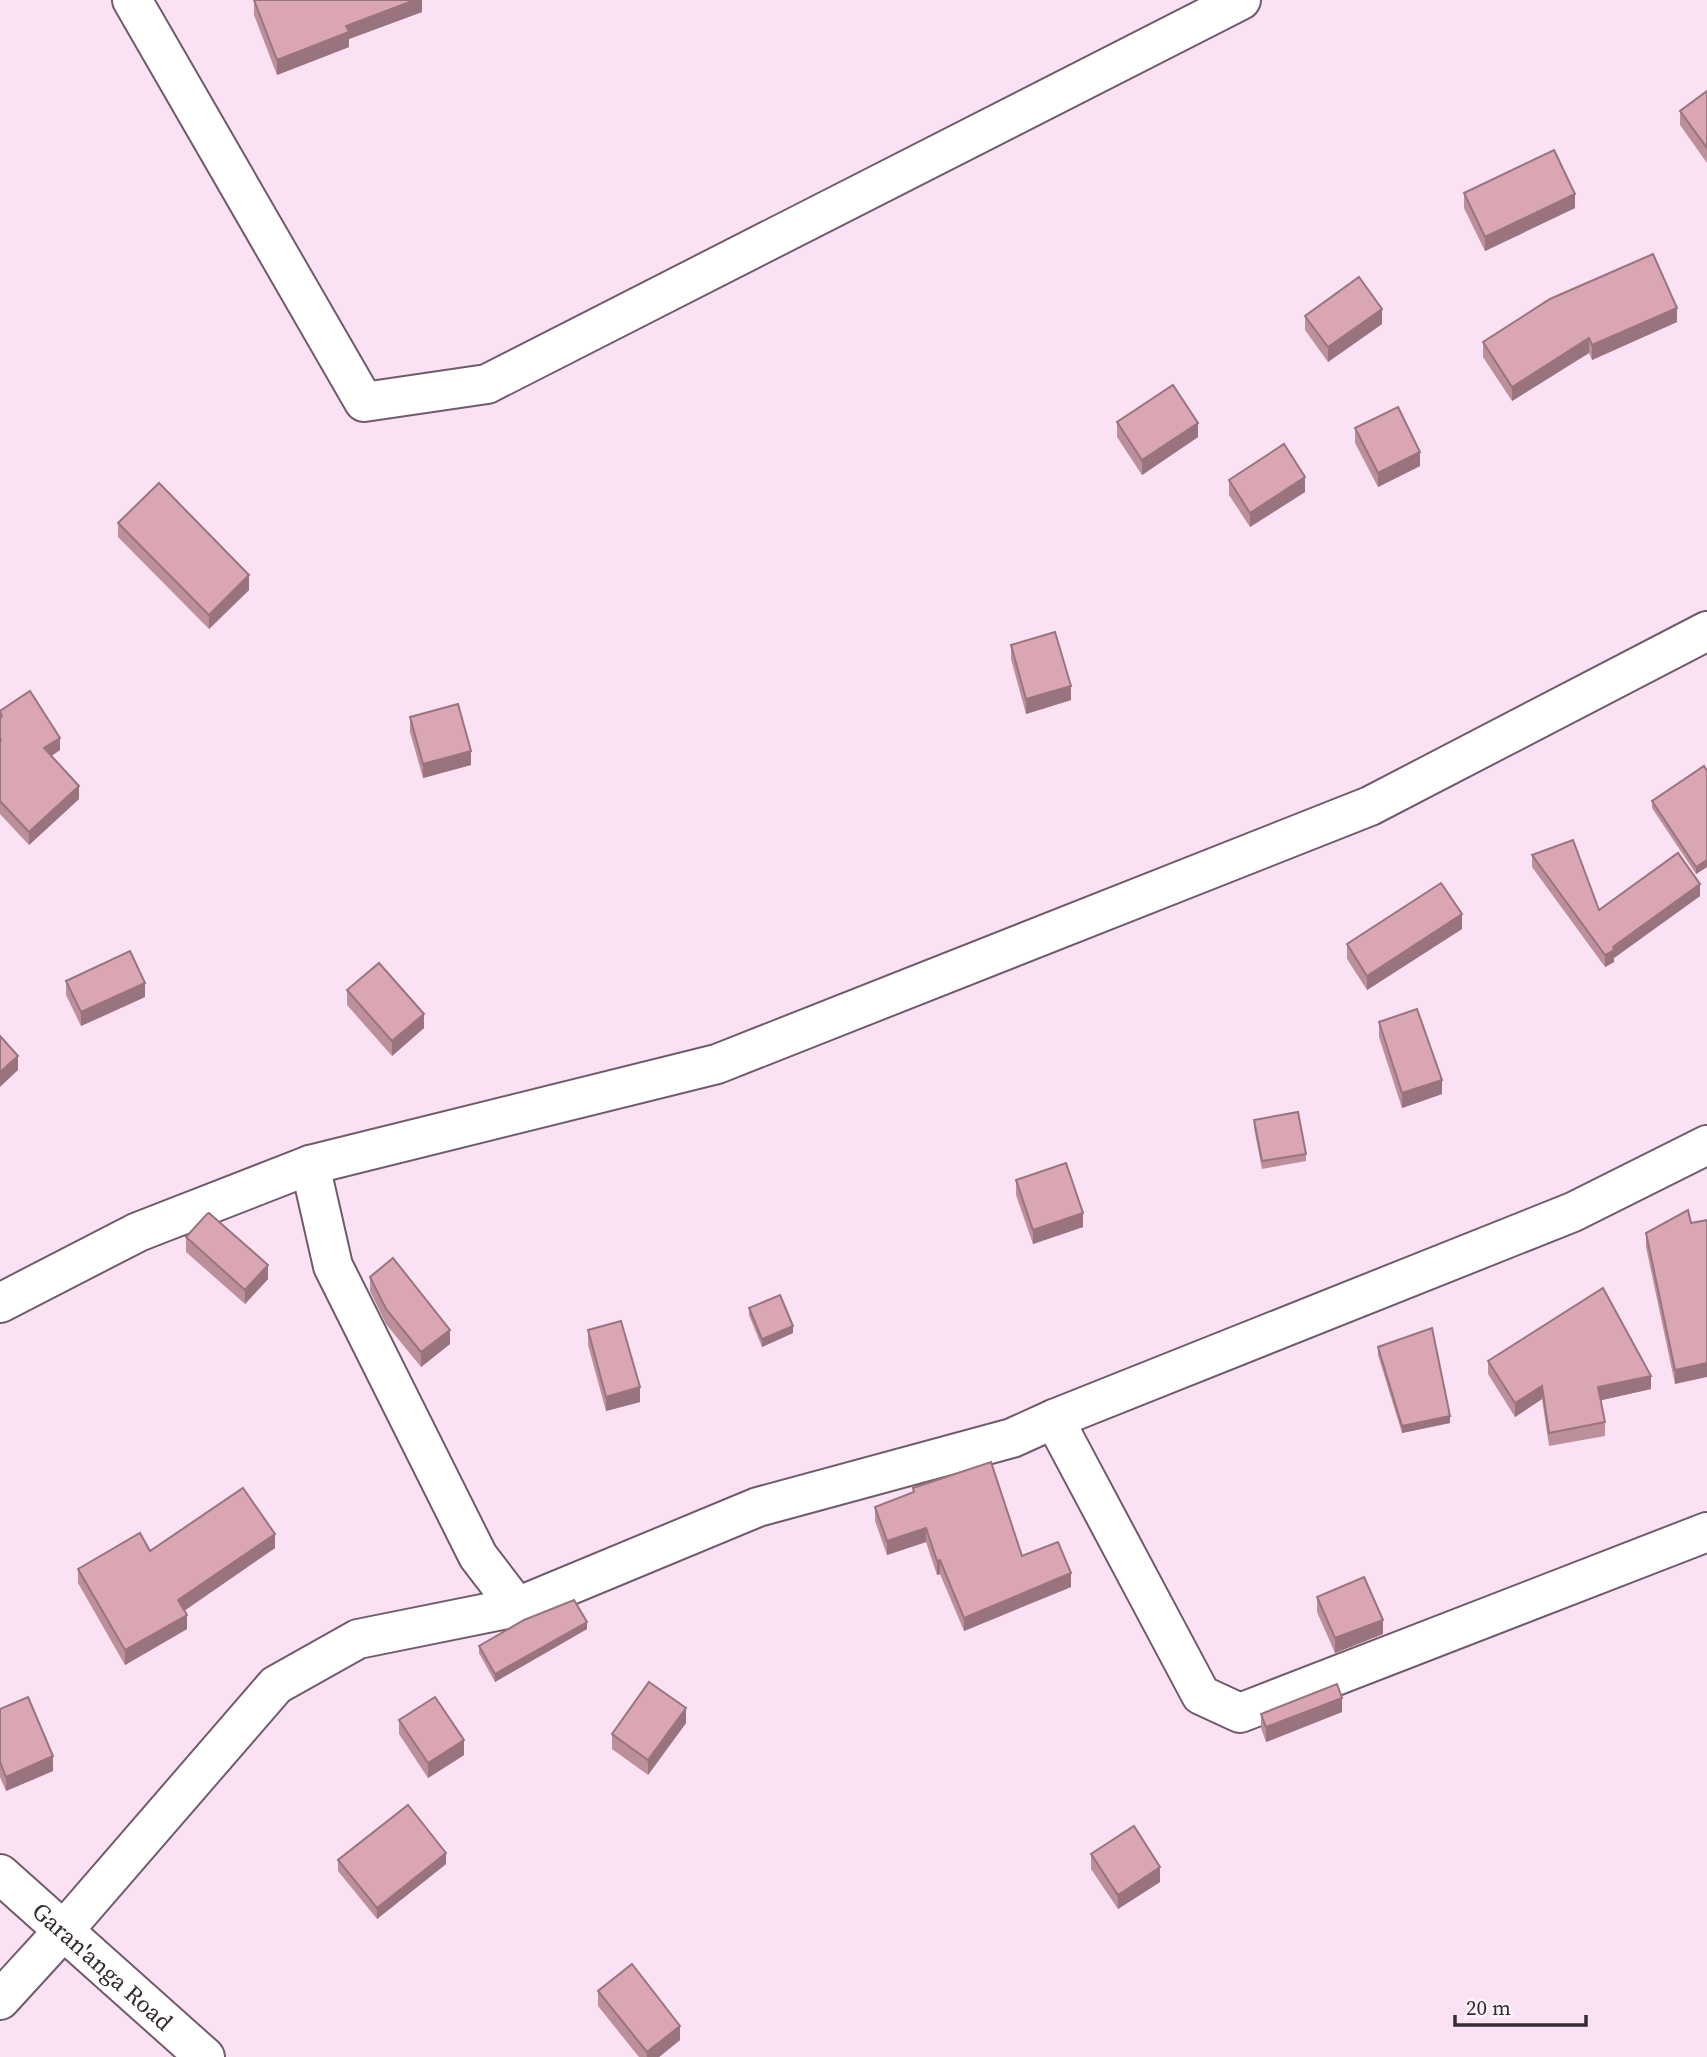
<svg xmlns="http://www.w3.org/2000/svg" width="1707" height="2057" font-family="'Source Serif 4',serif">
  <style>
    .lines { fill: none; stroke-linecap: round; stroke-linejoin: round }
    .minor-casing { stroke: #705b6c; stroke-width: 42 }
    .tertiary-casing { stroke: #705b6c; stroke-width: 42 }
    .minor { stroke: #fff; stroke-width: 38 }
    .tertiary { stroke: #fff; stroke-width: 38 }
    .wall { fill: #bc8f9b }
    .shaded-wall { fill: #99747e }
    .building { fill: #dba6b4; stroke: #99747e; stroke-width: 2 }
    .labels { text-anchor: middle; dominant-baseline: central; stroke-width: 7; stroke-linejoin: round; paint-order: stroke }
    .street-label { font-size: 24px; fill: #362c34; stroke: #fdf3fb }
  </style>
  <rect width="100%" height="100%" fill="#fae1f4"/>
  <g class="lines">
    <defs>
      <g id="minor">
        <polyline points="132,0 364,402 487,384 1241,0"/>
        <polyline points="310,1165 333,1266 478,1556 517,1607"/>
        <polyline points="0,1303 138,1232 310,1165 717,1064 1370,806 1707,631"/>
        <polyline points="1054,1419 1201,1695 1240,1713 1707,1532"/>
        <polyline points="0,2000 64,1930 276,1685 358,1639 517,1607 758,1507 1012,1438 1054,1419 1573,1212 1707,1145"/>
      </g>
      <g id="tertiary">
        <path id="s1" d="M0,1874L205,2057"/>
      </g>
    </defs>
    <use href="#minor" class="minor-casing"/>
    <use href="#tertiary" class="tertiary-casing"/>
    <use href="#minor" class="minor"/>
    <use href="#tertiary" class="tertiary"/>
  </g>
  <g class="wall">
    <polygon points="254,0 422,0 422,12 349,39 349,47 277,75 254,15"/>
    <polygon points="1707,91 1707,163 1680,125 1680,111"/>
    <polygon points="1464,193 1575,208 1485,251 1464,208"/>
    <polygon points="1305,316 1382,324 1328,362 1305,330"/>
    <polygon points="1677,322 1592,360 1589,353 1512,401 1483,357 1483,342"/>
    <polygon points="1117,422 1198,437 1142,475 1117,437"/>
    <polygon points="1355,428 1420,466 1378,487 1355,443"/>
    <polygon points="1229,480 1305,492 1250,527 1229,495"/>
    <polygon points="118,523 249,590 209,629 118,537"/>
    <polygon points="1011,645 1071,700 1026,714 1011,659"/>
    <polygon points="0,711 60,750 51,756 79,799 29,845 0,814"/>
    <polygon points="410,717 471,765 423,778 410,732"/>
    <polygon points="1707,771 1707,867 1696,874 1652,808 1652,801"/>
    <polygon points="1532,855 1599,910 1700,896 1614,958 1614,962 1605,967 1532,867"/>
    <polygon points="1462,929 1367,990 1347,959 1347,944"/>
    <polygon points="66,981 145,997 81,1026 66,995"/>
    <polygon points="347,990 424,1028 392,1056 347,1005"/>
    <polygon points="1379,1022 1442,1094 1402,1108 1379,1037"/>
    <polygon points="1254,1120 1306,1154 1306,1161 1262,1169 1254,1128"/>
    <polygon points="1016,1180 1083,1227 1033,1244 1016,1195"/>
    <polygon points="1691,1223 1675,1384 1646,1247 1646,1233"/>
    <polygon points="186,1237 268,1279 245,1304 186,1252"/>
    <polygon points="370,1277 450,1344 421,1367 386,1324 370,1291"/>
    <polygon points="749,1308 793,1333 762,1347 749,1315"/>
    <polygon points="588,1330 640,1402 606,1411 588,1345"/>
    <polygon points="1378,1347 1450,1423 1402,1433 1378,1355"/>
    <polygon points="1488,1361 1651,1389 1601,1400 1605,1422 1605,1436 1549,1446 1542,1399 1515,1417 1488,1374"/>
    <polygon points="913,1488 1022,1556 1071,1587 964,1631 940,1574 937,1575 926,1542 887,1555 875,1521 875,1507 913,1492"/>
    <polygon points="275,1548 184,1611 187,1629 125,1665 78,1583 78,1569 150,1551"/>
    <polygon points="1317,1597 1383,1634 1335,1653 1317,1612"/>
    <polygon points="587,1629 495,1682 479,1653 479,1646"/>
    <polygon points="0,1709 53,1771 6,1791 0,1777"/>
    <polygon points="1342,1712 1266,1742 1261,1728 1261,1714"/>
    <polygon points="399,1720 464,1755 428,1778 399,1734"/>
    <polygon points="686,1723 648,1775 612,1749 612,1734"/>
    <polygon points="1091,1854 1160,1882 1118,1909 1091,1869"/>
    <polygon points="338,1860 446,1864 377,1919 338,1871"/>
    <polygon points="598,1991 680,2040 659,2057 639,2057 598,2006"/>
  </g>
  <g class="shaded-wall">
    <polygon points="415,0 422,0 422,12 349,39 349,47 277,75 277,60 346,26"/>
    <polygon points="1575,194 1575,208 1485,251 1485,237"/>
    <polygon points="1677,308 1677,322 1592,360 1592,345"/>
    <polygon points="1382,309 1382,324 1328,362 1328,347"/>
    <polygon points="1589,338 1589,353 1512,401 1512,387"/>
    <polygon points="1198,423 1198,437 1142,475 1142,460"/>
    <polygon points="1420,452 1420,466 1378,487 1378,473"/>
    <polygon points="1305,477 1305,492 1250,527 1250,513"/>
    <polygon points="249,575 249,590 209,629 209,615"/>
    <polygon points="1071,686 1071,700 1026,714 1026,699"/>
    <polygon points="60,738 60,750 44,761 44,748"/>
    <polygon points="471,751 471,765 423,778 423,764"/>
    <polygon points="79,786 79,799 29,845 29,832"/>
    <polygon points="1707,860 1707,867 1696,874 1696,867"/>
    <polygon points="1700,884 1700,896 1614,958 1614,962 1605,967 1605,955 1613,947"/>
    <polygon points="1462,914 1462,929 1367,990 1367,976"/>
    <polygon points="145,983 145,997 81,1026 81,1012"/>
    <polygon points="424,1014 424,1028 392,1056 392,1041"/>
    <polygon points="18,1056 18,1070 0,1087 0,1072"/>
    <polygon points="1442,1080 1442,1094 1402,1108 1402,1093"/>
    <polygon points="1083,1213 1083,1227 1033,1244 1033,1230"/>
    <polygon points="268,1265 268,1279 245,1304 245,1290"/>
    <polygon points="793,1326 793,1333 762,1347 762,1339"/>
    <polygon points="450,1330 450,1344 421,1367 421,1352"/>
    <polygon points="1707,1363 1707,1377 1675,1384 1675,1370"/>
    <polygon points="1651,1376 1651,1389 1598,1401 1598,1387"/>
    <polygon points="1542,1386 1542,1399 1515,1417 1515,1403"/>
    <polygon points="640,1387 640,1402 606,1411 606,1397"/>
    <polygon points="1450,1416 1450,1423 1402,1433 1402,1426"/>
    <polygon points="926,1528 926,1542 887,1555 887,1541"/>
    <polygon points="275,1534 275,1548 178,1615 178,1600"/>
    <polygon points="940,1560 940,1574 937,1575 937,1561"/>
    <polygon points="1071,1573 1071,1587 964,1631 964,1618"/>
    <polygon points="187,1615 187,1629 125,1665 125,1650"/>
    <polygon points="1383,1620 1383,1634 1335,1653 1335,1638"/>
    <polygon points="587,1622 587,1629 495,1682 495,1674"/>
    <polygon points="1342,1698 1342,1712 1266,1742 1266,1727"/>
    <polygon points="686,1708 686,1723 648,1775 648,1760"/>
    <polygon points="464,1740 464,1755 428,1778 428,1763"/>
    <polygon points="53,1756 53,1771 6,1791 6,1777"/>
    <polygon points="446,1853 446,1864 377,1919 377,1908"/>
    <polygon points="1160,1867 1160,1882 1118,1909 1118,1895"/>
    <polygon points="680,2026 680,2040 659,2057 647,2057 647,2052"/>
  </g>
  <g class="building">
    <polygon points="254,0 415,0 346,26 349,32 277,60"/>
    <polygon points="1707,91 1707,148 1680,111"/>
    <polygon points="1554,150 1575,194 1485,237 1464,193"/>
    <polygon points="1653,254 1677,308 1592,345 1589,338 1512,387 1483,342 1550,299"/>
    <polygon points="1359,277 1382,309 1328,347 1305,316"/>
    <polygon points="1173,385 1198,423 1142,460 1117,422"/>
    <polygon points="1398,407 1420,452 1378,473 1355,428"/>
    <polygon points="1284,444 1305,477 1250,513 1229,480"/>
    <polygon points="159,483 249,575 209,615 118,523"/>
    <polygon points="1055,632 1071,686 1026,699 1011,645"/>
    <polygon points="30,691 60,738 44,748 79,786 29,832 0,801 0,741 1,740 0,738 0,718 2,716 0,711"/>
    <polygon points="458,704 471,751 423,764 410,717"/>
    <polygon points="1704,766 1707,771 1707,860 1696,867 1652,801"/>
    <polygon points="1573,840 1599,910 1678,853 1700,884 1613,947 1614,950 1605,955 1532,855"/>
    <polygon points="1441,883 1462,914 1367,976 1347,944"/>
    <polygon points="130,951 145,983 81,1012 66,981"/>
    <polygon points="379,963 424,1014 392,1041 347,990"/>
    <polygon points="1417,1009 1442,1080 1402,1093 1379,1022"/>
    <polygon points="0,1036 18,1056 0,1072"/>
    <polygon points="1298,1112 1306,1154 1262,1161 1254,1120"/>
    <polygon points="1066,1163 1083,1213 1033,1230 1016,1180"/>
    <polygon points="1688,1210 1691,1223 1707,1220 1707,1363 1675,1370 1646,1233"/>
    <polygon points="209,1213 268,1265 245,1290 186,1237 207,1214"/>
    <polygon points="393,1258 450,1330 421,1352 386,1309 370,1277"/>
    <polygon points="1603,1288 1651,1376 1598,1387 1605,1422 1549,1433 1542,1386 1515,1403 1488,1361"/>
    <polygon points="780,1295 793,1326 762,1339 749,1308"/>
    <polygon points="621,1321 640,1387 606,1397 588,1330"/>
    <polygon points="1432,1328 1450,1416 1402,1426 1378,1347"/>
    <polygon points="991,1462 1022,1556 1058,1542 1071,1573 964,1618 940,1560 937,1561 926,1528 887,1541 875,1507 914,1492 913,1488"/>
    <polygon points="243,1488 275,1534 178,1600 187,1615 125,1650 78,1569 140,1533 150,1551"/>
    <polygon points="1364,1577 1383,1620 1335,1638 1317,1597"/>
    <polygon points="574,1600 587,1622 495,1674 479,1646 524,1620"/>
    <polygon points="649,1682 686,1708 648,1760 612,1734"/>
    <polygon points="1337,1684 1342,1698 1266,1727 1261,1714"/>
    <polygon points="28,1697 53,1756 6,1777 0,1762 0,1709"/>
    <polygon points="435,1697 464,1740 428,1763 399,1720"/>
    <polygon points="408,1805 446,1853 377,1908 338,1860"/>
    <polygon points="1134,1826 1160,1867 1118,1895 1091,1854"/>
    <polygon points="632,1964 680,2026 647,2052 598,1991"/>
  </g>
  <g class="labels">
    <g class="street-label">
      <text stroke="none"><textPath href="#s1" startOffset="138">Garan'anga Road</textPath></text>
    </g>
  </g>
  <path d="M1455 2015v10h131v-10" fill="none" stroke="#362c34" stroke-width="3.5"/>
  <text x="1466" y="2015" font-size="21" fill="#362c34" stroke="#fdf3fb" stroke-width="5" paint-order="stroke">20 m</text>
</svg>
